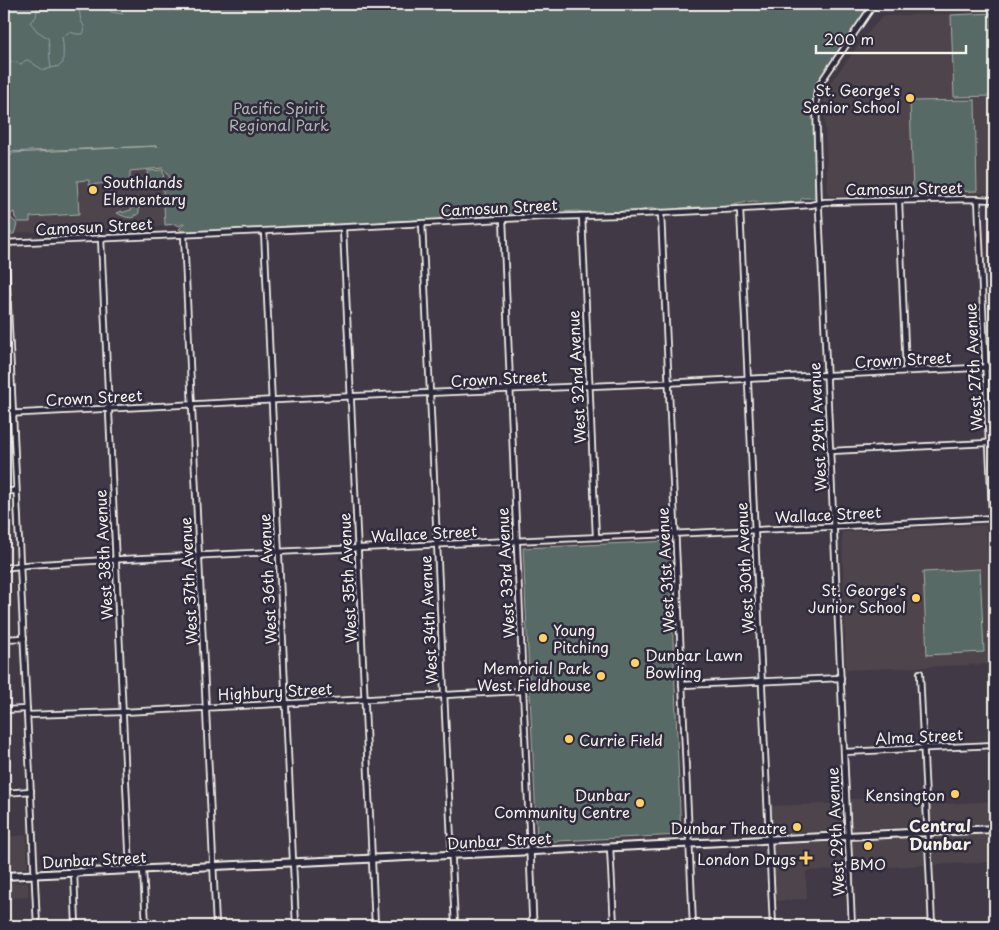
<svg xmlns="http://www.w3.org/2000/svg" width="999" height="930" font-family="'Playpen Sans',sans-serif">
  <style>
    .built { fill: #4d444b }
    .green { fill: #586b65; stroke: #a6aea6; fill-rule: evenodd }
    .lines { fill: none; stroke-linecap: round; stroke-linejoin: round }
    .stream { stroke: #909ba5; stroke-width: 1 }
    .minor-casing { stroke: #f4f1e8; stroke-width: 8 }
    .tertiary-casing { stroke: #f4f1e8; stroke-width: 9 }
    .secondary-casing { stroke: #f4f1e8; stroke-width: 10 }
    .minor { stroke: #2f2a3d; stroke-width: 4.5 }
    .tertiary { stroke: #2f2a3d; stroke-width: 5.5 }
    .secondary { stroke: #2f2a3d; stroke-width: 6 }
    .poi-dot { fill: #ffd166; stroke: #2f2a3d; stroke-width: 2 }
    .labels { text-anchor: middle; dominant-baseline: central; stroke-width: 5; stroke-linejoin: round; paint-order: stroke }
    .poi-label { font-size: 15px; fill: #f4f1e8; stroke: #2f2a3d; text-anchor: end }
    .park-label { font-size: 15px; fill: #aeb5ad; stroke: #2f2a3d }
    .street-label { font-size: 15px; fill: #f4f1e8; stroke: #2f2a3d }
    .neighbourhood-label { font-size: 16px; font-weight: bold; fill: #f4f1e8; stroke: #2f2a3d }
  </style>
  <rect width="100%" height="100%" fill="#413945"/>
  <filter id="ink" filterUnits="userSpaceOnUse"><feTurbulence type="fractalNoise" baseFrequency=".02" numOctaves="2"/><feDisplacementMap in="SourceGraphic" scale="10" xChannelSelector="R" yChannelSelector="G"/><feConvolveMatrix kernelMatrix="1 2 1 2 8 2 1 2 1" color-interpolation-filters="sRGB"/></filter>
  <g filter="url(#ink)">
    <g class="built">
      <polygon points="995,12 995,193 828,196 824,106 825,90 866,35 883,16"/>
      <polygon points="171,145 176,226 15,233 11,153"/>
      <polygon points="986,525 992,664 846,670 842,532"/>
      <polygon points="922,795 923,805 995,801 995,823 776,833 773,832 771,829 770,806 849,803 850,799"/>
      <polygon points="995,834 995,862 806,871 807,899 774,901 772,849 772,847 775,845"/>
      <polygon points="26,835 28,868 4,870 4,837"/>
      <polygon points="28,883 28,897 4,898 4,883"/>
    </g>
    <g class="green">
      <path d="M4,4H872L814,87L815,198H802L800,202L765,203L753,201L718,208L699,207L680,208L674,211L654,208L631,212L595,214L577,211L559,212L553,214H529L511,217L510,214L502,215L500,218L465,217L441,218L430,222L424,220L396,221L358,224L286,226C276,229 268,228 258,229C234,230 210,231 185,232L180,230L179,229L184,224V223L179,226L176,224L165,225L163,187H172L173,184L163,186L159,183H148L147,171L163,170L164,183H165L166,180H170V178L163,168L130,171V184L112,185L108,183L89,185V180L77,181L79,214L30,217V222H17V218H15L14,212L11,214V218L17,224L14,234H11L9,229L4,226ZM157,146H158L12,153L11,156L7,155L5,152Z"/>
      <polygon points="995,13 995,96 954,97 951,15"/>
      <polygon points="975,100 977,191 913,193 910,101"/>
      <path d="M137,199L139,200V212L138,215H134L135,217C129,219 122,216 117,213L122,211L123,213L124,212L131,210L134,205L133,200Z"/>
      <polygon points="991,373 995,373 995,457"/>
      <polygon points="669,541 681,835 537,842 523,548"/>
      <polygon points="980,569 984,652 927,655 923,572"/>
    </g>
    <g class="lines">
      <g class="stream">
        <polyline points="105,4 111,12 123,14"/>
        <path d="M4,68C10,59 11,62 21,64L26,60H28L43,70H45L51,68C49,58 50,48 48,38L37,31L30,22L36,17L38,4"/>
        <path d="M51,68L59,66L63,63C63,54 64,46 62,37L69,32L77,34H83C86,28 84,26 81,21C80,17 80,13 79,10L85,4"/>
      </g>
      <defs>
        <g id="minor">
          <polyline points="978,199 992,512 995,525 995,534"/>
          <polyline points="899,201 906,371"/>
          <polyline points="740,209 773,926"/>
          <polyline points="661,213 693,926"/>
          <polyline points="582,216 596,537"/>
          <polyline points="503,219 530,851"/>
          <polyline points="422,223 455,926"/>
          <polyline points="343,228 375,926"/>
          <polyline points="264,231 296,926"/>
          <polyline points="184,235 216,926"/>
          <polyline points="101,238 130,870"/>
          <polyline points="4,243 349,227 542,217 620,215 779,207 811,205 825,202 972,199 995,200"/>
          <polyline points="5,243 37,926"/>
          <polyline points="4,414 357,396 663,383 995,367"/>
          <polyline points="831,451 988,443"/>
          <polyline points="4,491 16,491"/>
          <polyline points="4,568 26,565 124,559 556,539 826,527 995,518"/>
          <polyline points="4,639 24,638"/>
          <polyline points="920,673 932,926"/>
          <polyline points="682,685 841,678"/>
          <polyline points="4,710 27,709"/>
          <polyline points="27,715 123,712 523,691"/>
          <polyline points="844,752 995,745"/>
          <polyline points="4,793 31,791"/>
          <polyline points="610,847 614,926"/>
          <polyline points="143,869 146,926"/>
          <polyline points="74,872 76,926"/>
          <polyline points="852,926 819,210 816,100 817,90 821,82 874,4"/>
        </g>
        <polyline id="tertiary" points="530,851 533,926"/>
        <polyline id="secondary" points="4,876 995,829"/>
      </defs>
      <use href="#minor" class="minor-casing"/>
      <use href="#tertiary" class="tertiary-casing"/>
      <use href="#secondary" class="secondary-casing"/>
      <use href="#minor" class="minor"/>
      <use href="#tertiary" class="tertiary"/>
      <use href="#secondary" class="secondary"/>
    </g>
  </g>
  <g class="poi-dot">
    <circle cx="910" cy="98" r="5"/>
    <circle cx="93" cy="190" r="5"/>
    <circle cx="916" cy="598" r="5"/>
    <circle cx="543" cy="638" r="5"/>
    <circle cx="635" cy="663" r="5"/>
    <circle cx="601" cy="676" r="5"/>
    <circle cx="569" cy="739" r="5"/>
    <circle cx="955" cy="794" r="5"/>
    <circle cx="640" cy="803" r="5"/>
    <circle cx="797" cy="827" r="5"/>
    <circle cx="868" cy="846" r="5"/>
    <path d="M803.5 850.5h5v5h5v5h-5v5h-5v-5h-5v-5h5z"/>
  </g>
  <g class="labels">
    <g class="poi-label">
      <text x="900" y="89">St. George's<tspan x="900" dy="17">Senior School</tspan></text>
      <text x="103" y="181" text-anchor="start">Southlands<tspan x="103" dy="17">Elementary</tspan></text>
      <text x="906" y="589">St. George's<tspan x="906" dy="17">Junior School</tspan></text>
      <text x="553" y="629" text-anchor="start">Young<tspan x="553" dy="17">Pitching</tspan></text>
      <text x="645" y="654" text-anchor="start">Dunbar Lawn<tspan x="645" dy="17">Bowling</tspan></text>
      <text x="591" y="667">Memorial Park<tspan x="591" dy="17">West Fieldhouse</tspan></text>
      <text x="579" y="739" text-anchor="start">Currie Field</text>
      <text x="630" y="794">Dunbar<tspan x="630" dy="17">Community Centre</tspan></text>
      <text x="945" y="794">Kensington</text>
      <text x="787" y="827">Dunbar Theatre</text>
      <text x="796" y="858">London Drugs</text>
      <text x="868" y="863" text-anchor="middle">BMO</text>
    </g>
    <g class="park-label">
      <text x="279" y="107">Pacific Spirit<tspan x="279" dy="17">Regional Park</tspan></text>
    </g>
    <g class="street-label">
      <text transform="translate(904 188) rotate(-1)">Camosun Street</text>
      <text transform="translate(499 207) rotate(-3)">Camosun Street</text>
      <text transform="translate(94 226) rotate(-3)">Camosun Street</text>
      <text transform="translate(903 359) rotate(-3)">Crown Street</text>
      <text transform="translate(973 367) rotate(-93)">West 27th Avenue</text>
      <text transform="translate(576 377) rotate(-93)">West 32nd Avenue</text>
      <text transform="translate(499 378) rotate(-3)">Crown Street</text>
      <text transform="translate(94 397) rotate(-3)">Crown Street</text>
      <text transform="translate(817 427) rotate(-93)">West 29th Avenue</text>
      <text transform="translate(828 514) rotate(-3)">Wallace Street</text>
      <text transform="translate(424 533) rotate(-3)">Wallace Street</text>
      <text transform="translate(103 555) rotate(-93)">West 38th Avenue</text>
      <text transform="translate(744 568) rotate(-93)">West 30th Avenue</text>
      <text transform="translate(665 570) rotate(-93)">West 31st Avenue</text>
      <text transform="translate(505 573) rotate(-93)">West 33rd Avenue</text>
      <text transform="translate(347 578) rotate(-93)">West 35th Avenue</text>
      <text transform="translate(267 579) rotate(-93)">West 36th Avenue</text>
      <text transform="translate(188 581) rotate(-93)">West 37th Avenue</text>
      <text transform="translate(428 620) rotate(-93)">West 34th Avenue</text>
      <text transform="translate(275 691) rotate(-3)">Highbury Street</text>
      <text transform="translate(919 736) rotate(-3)">Alma Street</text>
      <text transform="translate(835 832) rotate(-93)">West 29th Avenue</text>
      <text transform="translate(499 840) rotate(-3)">Dunbar Street</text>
      <text transform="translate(94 859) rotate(-3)">Dunbar Street</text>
    </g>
    <g class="neighbourhood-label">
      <text x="940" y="825">Central<tspan x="940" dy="18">Dunbar</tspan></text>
    </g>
  </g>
  <rect width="999" height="930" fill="none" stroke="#2f2a3d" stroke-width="20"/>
  <rect x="10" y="10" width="979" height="910" fill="none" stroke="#f4f1e8" stroke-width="2" filter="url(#ink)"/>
  <path d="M816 45v8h150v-8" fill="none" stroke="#f4f1e8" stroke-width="2.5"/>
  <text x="824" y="45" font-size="15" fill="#f4f1e8" stroke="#2f2a3d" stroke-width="4" paint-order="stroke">200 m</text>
</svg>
